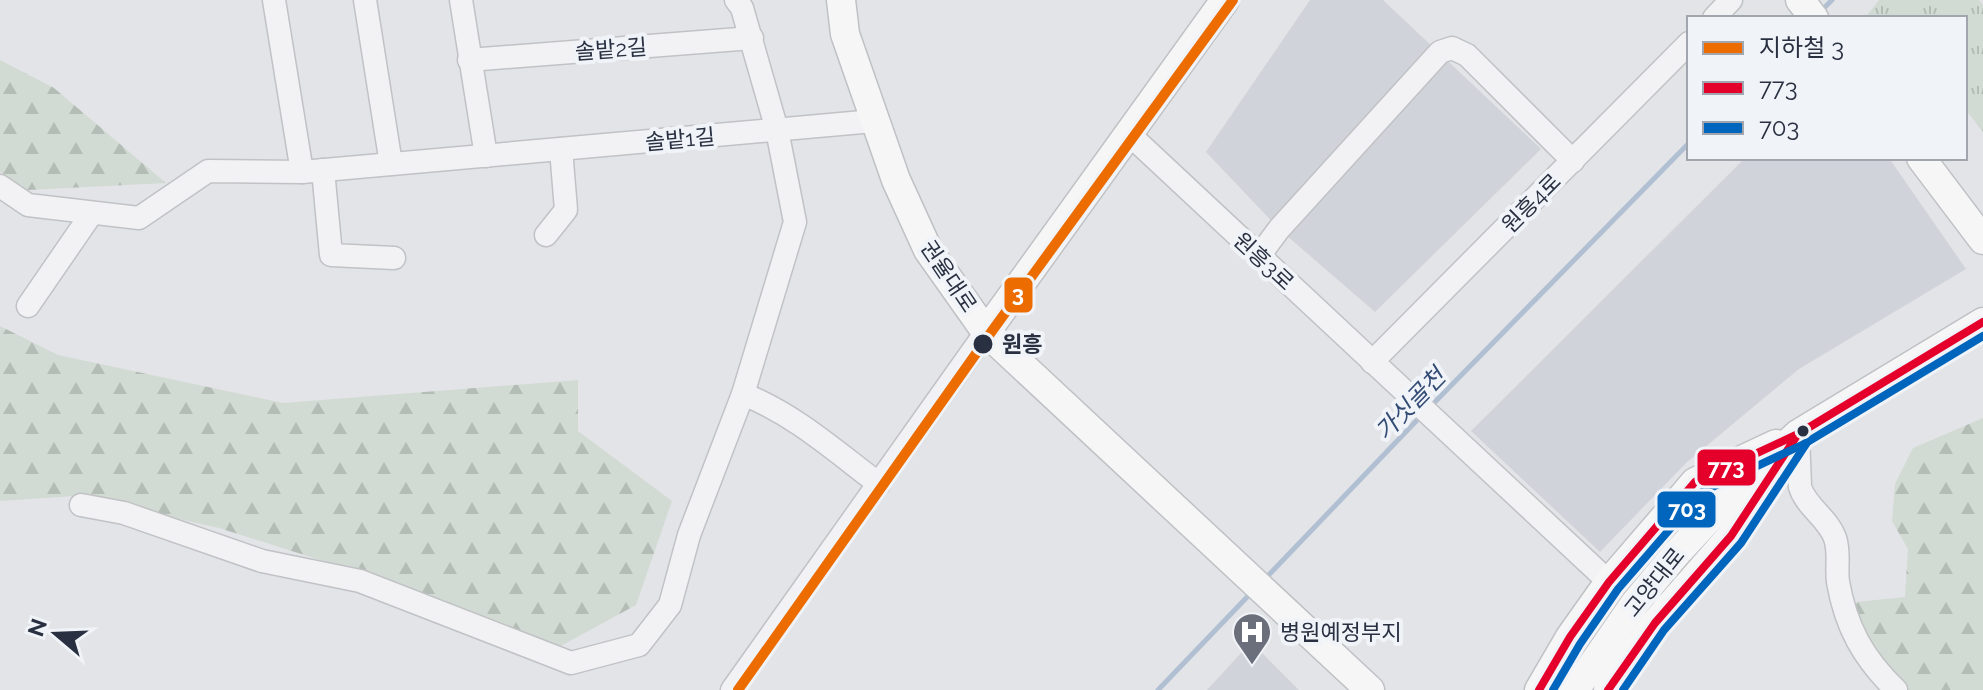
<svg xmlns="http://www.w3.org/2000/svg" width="1983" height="690" font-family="Raleway,'Noto Sans KR',sans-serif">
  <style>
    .built { fill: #d1d3da }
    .grass { fill: url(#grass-tufts) }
    .forest { fill: url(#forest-firs) }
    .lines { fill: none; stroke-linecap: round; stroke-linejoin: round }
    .stream { stroke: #b1bfd2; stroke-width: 5 }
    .minor-casing { stroke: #c1c2c5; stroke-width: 25 }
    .major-casing { stroke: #bfc1c5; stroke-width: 31 }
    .minor { stroke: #f2f2f4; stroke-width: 22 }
    .major { stroke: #f6f6f7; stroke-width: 28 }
    .bus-1-casing { stroke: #f0f3f7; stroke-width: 14 }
    .bus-2-casing { stroke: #f0f3f7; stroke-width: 14 }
    .bus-1 { stroke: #e4002b; stroke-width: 8 }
    .bus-2 { stroke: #0065bd; stroke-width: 8 }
    .metro-1-casing { stroke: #f0f3f7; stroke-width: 16 }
    .metro-1 { stroke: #ed6c00; stroke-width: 10 }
    .stop-dot { fill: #293041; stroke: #f0f3f7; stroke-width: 3 }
    .labels { text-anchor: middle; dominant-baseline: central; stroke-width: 8; stroke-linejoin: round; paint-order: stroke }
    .street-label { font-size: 22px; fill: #293041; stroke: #f0f3f7 }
    .stop-label { font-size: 22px; font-weight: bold; fill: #293041; stroke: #f0f3f7; text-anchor: start }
    .poi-label { font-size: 22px; fill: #293041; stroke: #f0f3f7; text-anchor: start }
    .water-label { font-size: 24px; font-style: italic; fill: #334c75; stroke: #f0f3f7 }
    .line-badge { stroke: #f0f3f7; stroke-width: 3 }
    .badge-label { font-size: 22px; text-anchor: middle; font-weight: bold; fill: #fff }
  </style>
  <defs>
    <pattern id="grass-tufts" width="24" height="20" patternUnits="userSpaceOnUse" patternTransform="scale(2)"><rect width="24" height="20" fill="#d2dbd3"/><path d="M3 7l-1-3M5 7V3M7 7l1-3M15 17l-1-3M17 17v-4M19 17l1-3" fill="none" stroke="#b4bcb6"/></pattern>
    <pattern id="forest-firs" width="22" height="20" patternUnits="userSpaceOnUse" patternTransform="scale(2)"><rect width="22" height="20" fill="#d2dbd3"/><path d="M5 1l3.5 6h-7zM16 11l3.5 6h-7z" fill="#b4bcb6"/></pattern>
  </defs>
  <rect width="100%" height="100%" fill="#e3e4e7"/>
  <g class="built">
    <polygon points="1310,0 1383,0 1541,149 1375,312 1279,229 1206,152"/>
    <polygon points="1745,158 1889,158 1966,269 1799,369 1686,463 1600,552 1471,431"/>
    <polygon points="1251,642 1299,690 1207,690"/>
  </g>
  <polygon class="grass" points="1879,0 1979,0 1983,5 1983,132 1965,109 1965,18 1865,18"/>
  <g class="forest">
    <polygon points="0,60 54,88 166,183 28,190 0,172"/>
    <polygon points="0,326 58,355 283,403 578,380 578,431 672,501 636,605 557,648 361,573 219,528 76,496 0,501"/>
    <polygon points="1983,418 1983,690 1901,690 1848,623 1856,602 1905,597 1908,549 1892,521 1895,484 1913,448"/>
  </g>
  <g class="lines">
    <g class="stream">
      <polyline points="1820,12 1832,0"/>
      <polyline points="1430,407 1689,143"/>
      <polyline points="1264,580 1420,417"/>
      <polyline points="1158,690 1251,593"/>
    </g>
    <defs>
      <g id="minor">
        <polyline points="274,0 302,172"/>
        <polyline points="365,0 391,164"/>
        <polyline points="461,0 486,156"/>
        <polyline points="1714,18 1731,0"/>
        <polyline points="469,60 752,38"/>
        <polyline points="1129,134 1609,582"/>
        <polyline points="323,170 331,255 394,258"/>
        <polyline points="0,186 28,205 139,218 208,171 302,172 874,121"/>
        <polyline points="546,235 566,210 561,149"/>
        <polyline points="1259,256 1279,229 1440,52 1452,48 1467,55 1573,161"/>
        <polyline points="28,306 92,213"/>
        <polyline points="1372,362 1689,43"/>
        <path d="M743,394C794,414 835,451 879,484"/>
        <path d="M1798,434L1800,487C1806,507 1828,518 1835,538C1840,552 1836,568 1838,582C1846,627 1863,658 1896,690"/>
        <polyline points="81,505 124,513 262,561 360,581 571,663 639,645 670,605 689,535 743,394 795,222 777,130 742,8 736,0"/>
        <polyline points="732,690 986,332"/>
      </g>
      <g id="major">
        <polyline points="841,0 845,34 896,180 928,250 986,332 1370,690"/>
        <polyline points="1800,0 1814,18"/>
        <polyline points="1921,158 1983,240"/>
        <polyline points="986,332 1225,0"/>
        <polyline points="1539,690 1570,637 1609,582 1695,482 1776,444"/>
        <polyline points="1575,690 1635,603 1676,554 1717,510 1798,434 1983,322"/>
        <polyline points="1608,690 1655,623 1731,536 1771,475"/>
      </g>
    </defs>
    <use href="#minor" class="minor-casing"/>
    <use href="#major" class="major-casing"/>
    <use href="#minor" class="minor"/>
    <use href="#major" class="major"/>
    <defs>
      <g id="bus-1">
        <polyline points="1539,690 1570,637 1609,582 1695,482 1798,434 1983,322"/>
        <polyline points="1608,690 1655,623 1731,536 1798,434"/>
      </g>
      <g id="bus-2">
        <polyline points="1553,690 1580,644 1618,589 1702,492 1804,444 1983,336"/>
        <polyline points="1623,690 1664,630 1741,543 1808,441"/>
      </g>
    </defs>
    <use href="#bus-1" class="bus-1-casing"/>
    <use href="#bus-2" class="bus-2-casing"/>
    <use href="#bus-1" class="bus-1"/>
    <use href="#bus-2" class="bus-2"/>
    <defs>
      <polyline id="metro-1" points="738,690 992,331 1233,0"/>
    </defs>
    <use href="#metro-1" class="metro-1-casing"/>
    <use href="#metro-1" class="metro-1"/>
  </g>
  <defs>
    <symbol id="hospital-pin" viewBox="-11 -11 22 30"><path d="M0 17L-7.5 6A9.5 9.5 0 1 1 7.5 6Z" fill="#6a6f7b" stroke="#f0f3f7"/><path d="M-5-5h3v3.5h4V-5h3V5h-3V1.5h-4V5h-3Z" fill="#fff"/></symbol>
  </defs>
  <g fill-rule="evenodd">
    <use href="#hospital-pin" x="1230" y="610" width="44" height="60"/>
  </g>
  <g class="stop-dot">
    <circle cx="983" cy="344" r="11"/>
    <circle cx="1803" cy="431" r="7"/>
  </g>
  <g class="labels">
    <g class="street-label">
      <text transform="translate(611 49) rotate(-4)">솔밭2길</text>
      <text transform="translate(680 139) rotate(-5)">솔밭1길</text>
      <text transform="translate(1531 203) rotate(-45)">원흥4로</text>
      <text transform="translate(1264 261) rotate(43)">원흥3로</text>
      <text transform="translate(949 276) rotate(56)">권율대로</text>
      <text transform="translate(1654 582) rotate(-51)">고양대로</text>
    </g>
    <g class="stop-label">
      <text x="1002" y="344">원흥</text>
    </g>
    <g class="poi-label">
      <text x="1280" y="632">병원예정부지</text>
    </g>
    <g class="water-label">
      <text transform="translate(1410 404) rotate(-46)">가싯골천</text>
    </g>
  </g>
  <g class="line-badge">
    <rect x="1003" y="276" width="31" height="38" rx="8" fill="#ed6c00"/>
    <rect x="1696" y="448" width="61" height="39" rx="8" fill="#e4002b"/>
    <rect x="1656" y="490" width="61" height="39" rx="8" fill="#0065bd"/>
  </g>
  <g class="badge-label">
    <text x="1018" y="302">3</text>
    <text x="1726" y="475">773</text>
    <text x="1687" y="517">703</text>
  </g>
  <rect x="1687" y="16" width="280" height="144" fill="#f0f3f7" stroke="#a0a5ae" stroke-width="2"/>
  <rect x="1703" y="42" width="40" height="12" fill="#ed6c00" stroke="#a0a5ae" stroke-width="2"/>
  <text x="1759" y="56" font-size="24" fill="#293041">지하철 3</text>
  <rect x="1703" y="82" width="40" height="12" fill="#e4002b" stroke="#a0a5ae" stroke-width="2"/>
  <text x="1759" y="96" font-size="24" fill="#293041">773</text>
  <rect x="1703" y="122" width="40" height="12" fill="#0065bd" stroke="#a0a5ae" stroke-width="2"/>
  <text x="1759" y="136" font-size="24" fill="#293041">703</text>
  <g transform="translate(56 634) rotate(289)" stroke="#f0f3f7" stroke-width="6" paint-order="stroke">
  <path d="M0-6L14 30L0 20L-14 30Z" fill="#293041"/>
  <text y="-12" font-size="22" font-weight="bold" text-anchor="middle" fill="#293041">N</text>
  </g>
</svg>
